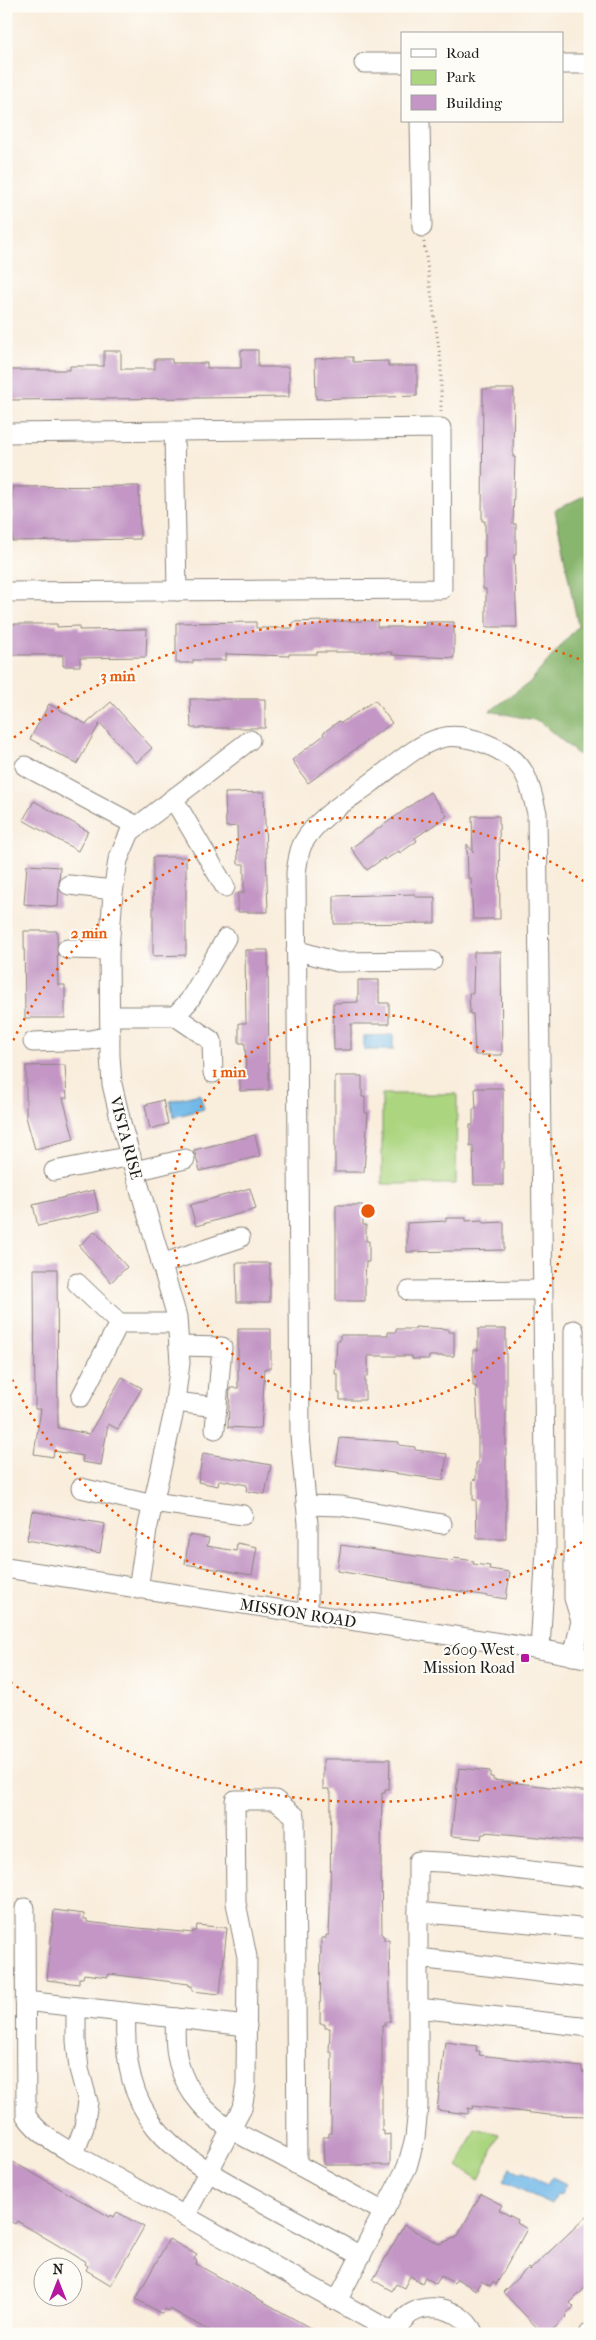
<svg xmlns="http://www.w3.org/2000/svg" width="596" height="2340" font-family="'IM FELL French Canon',serif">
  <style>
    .green { fill: #acd580; stroke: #64784e }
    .forest { fill: #89b66e; stroke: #526945 }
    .water { fill: #71b8e8; stroke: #466a82 }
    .building { fill: #c396c5 }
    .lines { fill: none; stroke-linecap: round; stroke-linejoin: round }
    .minor-casing { stroke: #8a847c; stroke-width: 21 }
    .path { stroke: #8a847c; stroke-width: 3; stroke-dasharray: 1 4; stroke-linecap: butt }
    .minor { stroke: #fff; stroke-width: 19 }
    .ring { fill: none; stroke: #e8590c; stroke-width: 2.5; stroke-dasharray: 2.5 5 }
    .poi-dot { fill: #b5179e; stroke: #fdfcf7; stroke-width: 2 }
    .labels { text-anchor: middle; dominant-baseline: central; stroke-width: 4; stroke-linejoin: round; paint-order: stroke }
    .street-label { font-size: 16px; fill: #1c1c1c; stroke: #fdfcf7 }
    .poi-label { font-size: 16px; fill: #1c1c1c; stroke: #fdfcf7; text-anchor: end }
    .centre { fill: #e8590c; stroke: #fdfcf7; stroke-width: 2.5 }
    .ring-label { font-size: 15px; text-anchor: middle; font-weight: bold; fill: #e8590c; stroke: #fdfcf7; stroke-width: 4; stroke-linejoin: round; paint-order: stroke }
  </style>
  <rect width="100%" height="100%" fill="#fdfcf7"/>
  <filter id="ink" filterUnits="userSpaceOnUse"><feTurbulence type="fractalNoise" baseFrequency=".02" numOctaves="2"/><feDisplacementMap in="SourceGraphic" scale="10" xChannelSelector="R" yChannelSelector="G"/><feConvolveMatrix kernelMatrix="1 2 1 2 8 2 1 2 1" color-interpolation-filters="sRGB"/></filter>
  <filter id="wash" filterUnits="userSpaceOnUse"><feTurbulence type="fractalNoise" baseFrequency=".0096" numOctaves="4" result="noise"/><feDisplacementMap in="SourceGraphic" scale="20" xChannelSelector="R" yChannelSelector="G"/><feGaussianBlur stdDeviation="1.12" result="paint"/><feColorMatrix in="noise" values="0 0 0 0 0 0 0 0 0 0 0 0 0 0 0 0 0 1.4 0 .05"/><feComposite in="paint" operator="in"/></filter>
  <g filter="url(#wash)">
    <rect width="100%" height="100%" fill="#f9eddc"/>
    <g class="green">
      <polygon points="382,1094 457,1094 456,1184 382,1184"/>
      <polygon points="475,2128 499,2134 479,2180 458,2166"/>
    </g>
    <polygon class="forest" points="590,493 590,761 586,761 539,721 490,711 529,683 578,626 555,510"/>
    <g class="water">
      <polygon points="393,1035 393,1050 364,1050 364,1036"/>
      <polygon points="200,1094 204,1109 174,1117 170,1101"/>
      <polygon points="510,2168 521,2173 522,2171 547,2185 552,2177 566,2184 560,2195 557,2194 551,2204 503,2181"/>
    </g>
    <g id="blocks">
      <g class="building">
        <polygon points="241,350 258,350 258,367 289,367 289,397 11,400 10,370 70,370 70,366 104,366 104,351 121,351 121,369 155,369 155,359 172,359 172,363 207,363 207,368 241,368"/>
        <polygon points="337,357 353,357 353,362 388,361 388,366 417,366 417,396 316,399 315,359"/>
        <polygon points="483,389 514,389 513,457 515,457 513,524 516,524 516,555 514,555 517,627 486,627 486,589 483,589 483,558 485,558 485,521 482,521"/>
        <polygon points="139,486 140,539 12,541 12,487"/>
        <polygon points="323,621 377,621 377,627 426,627 426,622 454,622 454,658 392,655 392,652 317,652 317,654 289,654 289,656 226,654 226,660 193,660 193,663 176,663 176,623 256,622 256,628 293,628 293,622"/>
        <polygon points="6,624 57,624 57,627 79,626 79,630 147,629 146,657 80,658 80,666 63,666 63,655 6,655"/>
        <polygon points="190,699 265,699 265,728 191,728"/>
        <polygon points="375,700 392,723 308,783 292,760 324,735 323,733 339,721 341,723"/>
        <polygon points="111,702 152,748 136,763 100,723 77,764 30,739 49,704 86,724"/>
        <polygon points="264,792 268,912 238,912 238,893 244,893 244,864 238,864 237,826 226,827 225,793"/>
        <polygon points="430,792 447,816 415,838 417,841 400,853 399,851 385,860 384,858 367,870 351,848"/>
        <polygon points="34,801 88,831 78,851 23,820"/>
        <polygon points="472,816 499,816 500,919 473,919 471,878 468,878 467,844 473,852"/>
        <polygon points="153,857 186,857 186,955 153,956"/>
        <polygon points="27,865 60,867 58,907 24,904"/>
        <polygon points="415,894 415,897 435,897 435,923 334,924 334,896"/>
        <polygon points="24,931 57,931 58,985 65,985 65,1018 25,1018"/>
        <polygon points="245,950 268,950 269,1090 240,1091 240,1071 246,1071 245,1043 239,1043 239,1023 246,1023"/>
        <polygon points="474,952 501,952 502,1055 475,1055 473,1014 470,1014 469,993 473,993"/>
        <polygon points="358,980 379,980 379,1003 389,1003 389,1024 351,1024 351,1050 334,1050 333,1003 358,1002"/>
        <polygon points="65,1065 67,1098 63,1098 74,1139 35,1149 26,1117 26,1066"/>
        <polygon points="335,1076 362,1076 362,1097 365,1097 365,1113 368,1113 364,1172 335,1172"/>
        <polygon points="475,1088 503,1088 503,1185 474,1185 473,1146 470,1146 470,1125 473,1125 473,1109 476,1109"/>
        <polygon points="163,1100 168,1124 150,1129 145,1105"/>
        <polygon points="255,1135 260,1156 200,1171 194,1150"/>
        <polygon points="250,1188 256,1209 196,1226 190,1205"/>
        <polygon points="94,1190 99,1212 38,1226 33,1205"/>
        <polygon points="336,1205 363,1205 363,1225 366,1225 366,1241 369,1241 369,1262 366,1262 365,1279 365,1301 336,1301"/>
        <polygon points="446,1218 466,1218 466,1221 483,1220 483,1223 504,1222 504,1250 407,1252 407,1223 446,1221"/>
        <polygon points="95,1231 127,1267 111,1282 79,1246"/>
        <polygon points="236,1263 270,1263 270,1302 237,1302"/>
        <polygon points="34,1269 57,1269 58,1428 89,1434 122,1377 142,1388 118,1429 108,1424 101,1465 82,1462 83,1456 54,1451 53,1457 34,1454 41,1409 35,1409"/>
        <polygon points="415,1327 448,1329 448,1332 454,1332 454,1356 429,1356 429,1359 412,1359 412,1356 368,1356 368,1376 365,1376 365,1400 340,1400 340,1393 338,1393 338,1374 335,1374 337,1341 340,1341 340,1335 388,1335 388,1332 396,1332 396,1329 415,1329"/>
        <polygon points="238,1329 271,1329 271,1368 265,1368 261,1429 228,1427 230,1388 238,1388"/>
        <polygon points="478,1329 506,1329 506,1539 477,1539 476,1500 473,1500 473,1480 476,1479 476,1463 478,1463 478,1425 476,1386 473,1386 473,1350 478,1350"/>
        <polygon points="340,1438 399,1442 399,1445 415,1447 415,1450 447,1454 443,1480 336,1465"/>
        <polygon points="203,1453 271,1465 265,1494 246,1491 247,1485 219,1480 218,1486 198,1482"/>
        <polygon points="32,1511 105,1524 100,1553 27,1540"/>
        <polygon points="189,1535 209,1538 207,1546 236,1551 237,1543 257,1547 252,1575 185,1564"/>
        <polygon points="341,1545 436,1559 453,1561 454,1558 474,1561 473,1564 490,1566 489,1569 510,1572 506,1599 337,1571"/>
        <polygon points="323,1759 390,1759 389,1789 385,1789 385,1793 382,1793 381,1860 382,1936 384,1936 384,1940 389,1940 390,1991 390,2022 385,2022 385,2026 382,2026 382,2131 384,2131 384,2135 390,2134 390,2165 324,2165 323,2137 329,2137 329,2133 331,2133 332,2052 329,2052 330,2028 325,2028 325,2024 320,2024 321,1938 326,1938 326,1935 329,1935 330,1910 331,1792 329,1792 329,1789 323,1789"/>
        <polygon points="459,1768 490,1771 490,1777 493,1777 493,1780 590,1792 590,1842 486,1832 486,1834 482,1834 481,1839 451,1836"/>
        <polygon points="54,1910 84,1914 84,1919 87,1919 87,1922 138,1928 193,1933 193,1931 196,1931 197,1925 227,1928 220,1994 192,1991 192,1986 189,1986 189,1984 109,1974 108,1977 84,1974 83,1978 79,1978 79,1984 47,1980"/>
        <polygon points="445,2042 477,2046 476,2051 480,2051 479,2055 582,2067 582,2072 590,2074 590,2116 549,2115 473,2106 472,2109 468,2108 468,2114 437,2110"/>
        <polygon points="6,2158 110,2217 111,2215 114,2217 117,2212 144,2227 111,2285 86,2270 88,2266 85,2264 86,2262 17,2221 15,2224 6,2219"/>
        <polygon points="481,2194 502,2205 499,2210 518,2220 517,2223 527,2229 496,2285 493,2282 490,2286 481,2281 476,2290 457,2279 454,2283 441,2276 436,2284 425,2277 422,2283 410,2276 404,2288 396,2284 392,2291 373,2280 404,2225 439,2244 457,2237"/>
        <polygon points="590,2213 590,2283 570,2303 574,2307 566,2314 567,2316 548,2334 543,2334 503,2292 528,2268 530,2270"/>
        <polygon points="169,2239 197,2255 194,2259 197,2261 196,2264 321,2334 215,2334 170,2309 169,2311 165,2309 162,2314 136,2299"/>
      </g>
    </g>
  </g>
  <g filter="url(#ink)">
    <use href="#blocks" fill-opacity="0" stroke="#8a847c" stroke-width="1"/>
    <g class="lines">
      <defs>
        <g id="minor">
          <polyline points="364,63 402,63"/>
          <polyline points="562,64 590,64"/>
          <polyline points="420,121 422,227"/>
          <polyline points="174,431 177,591"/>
          <polyline points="6,433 441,428 442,589 6,592"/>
          <polyline points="25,766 137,826"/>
          <polyline points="173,798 225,887"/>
          <polyline points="69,885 113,890"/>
          <polyline points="67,949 109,950"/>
          <polyline points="296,950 337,962 432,961"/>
          <polyline points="110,1016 175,1016 212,1041 213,1073"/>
          <polyline points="175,1016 189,1001 226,938"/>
          <polyline points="33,1042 90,1040 110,1036"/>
          <polyline points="54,1171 131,1156"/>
          <polyline points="135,1171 185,1159"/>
          <polyline points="161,1264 240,1238"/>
          <polyline points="77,1283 119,1323 81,1397"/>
          <polyline points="409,1291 543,1290"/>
          <polyline points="119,1323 177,1323"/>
          <polyline points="179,1346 222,1347 215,1429"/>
          <polyline points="175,1402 217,1407"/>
          <polyline points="81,1488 153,1505"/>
          <polyline points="153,1502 243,1515"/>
          <polyline points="306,1505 341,1506 442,1524"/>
          <polyline points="6,1568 540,1649 590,1659"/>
          <polyline points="138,1589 147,1530 173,1416 180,1363 177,1317 122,1127 112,1084 110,1056 109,950 113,893 118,860 130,832 250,740"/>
          <path d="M308,1614V1524L300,1435L296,872C298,863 298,852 303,843C318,817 348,800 371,783C392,768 416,744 441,738C466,731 512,750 524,773C531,785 533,799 537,813L546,1550L540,1649"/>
          <polyline points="573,1656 581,1621 574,1598 574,1330"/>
          <path d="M25,1908L26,2116C39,2134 55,2143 74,2154L396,2334"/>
          <polyline points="418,1912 590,1929"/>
          <polyline points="418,1958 590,1978"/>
          <polyline points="25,2001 247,2026"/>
          <polyline points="418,2008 590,2027"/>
          <path d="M126,2012C121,2119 168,2151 253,2197C289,2217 325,2236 361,2256"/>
          <path d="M176,2018C173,2050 178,2078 200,2103C219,2126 250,2140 276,2153C312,2173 348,2192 384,2212"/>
          <polyline points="74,2154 84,2127 88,2102 79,2069 76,2041 76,2007"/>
          <polyline points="185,2216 242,2108 246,2085 247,1957 236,1903 235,1800 275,1800 295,1816 297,2165"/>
          <polyline points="337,2301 407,2167 415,2138 418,2108 418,1861 462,1863 590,1878"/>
          <path d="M396,2334C407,2296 460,2302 474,2334"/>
          <polyline points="589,2334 590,2333"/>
        </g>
      </defs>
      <use href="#minor" class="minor-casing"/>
      <polyline class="path" points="424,242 441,363 441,412"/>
      <use href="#minor" class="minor"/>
    </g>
  </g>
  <g class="ring">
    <circle cx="368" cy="1211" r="197"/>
    <path d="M588 1538A394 394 0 0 1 7 1368M7 1054A394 394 0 0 1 588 884"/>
    <path d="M589 1759A591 591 0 0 1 8 1680M8 742A591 591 0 0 1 589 663"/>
  </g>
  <rect class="poi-dot" x="520" y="1653" width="10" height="10" rx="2.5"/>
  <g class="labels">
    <g class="street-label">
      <text transform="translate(126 1138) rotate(75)">VISTA RISE</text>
      <text transform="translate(298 1613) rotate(9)">MISSION ROAD</text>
    </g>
    <g class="poi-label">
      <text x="515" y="1649">2609 West<tspan x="515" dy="18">Mission Road</tspan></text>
    </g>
  </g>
  <circle cx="368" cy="1211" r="8" class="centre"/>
  <g class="ring-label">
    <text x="118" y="681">3 min</text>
    <text x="89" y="938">2 min</text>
    <text x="229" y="1077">1 min</text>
  </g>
  <rect width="596" height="2340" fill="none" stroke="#fdfcf7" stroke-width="25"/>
  <rect x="401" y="32" width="162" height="90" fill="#fdfcf7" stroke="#a3a29f"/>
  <rect x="411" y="49" width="25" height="8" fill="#ffffff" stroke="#a3a29f"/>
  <text x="446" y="58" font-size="15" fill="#1c1c1c">Road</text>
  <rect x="411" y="70" width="25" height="15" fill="#acd580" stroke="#a3a29f"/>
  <text x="446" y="82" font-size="15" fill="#1c1c1c">Park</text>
  <rect x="411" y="95" width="25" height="15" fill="#c396c5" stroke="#a3a29f"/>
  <text x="446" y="108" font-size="15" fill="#1c1c1c">Building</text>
  <g transform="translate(58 2282)"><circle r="24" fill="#fdfcf7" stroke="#a3a29f"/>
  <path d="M0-4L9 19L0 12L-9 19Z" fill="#b5179e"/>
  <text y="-8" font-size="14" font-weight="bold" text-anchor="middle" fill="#1c1c1c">N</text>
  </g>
</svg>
